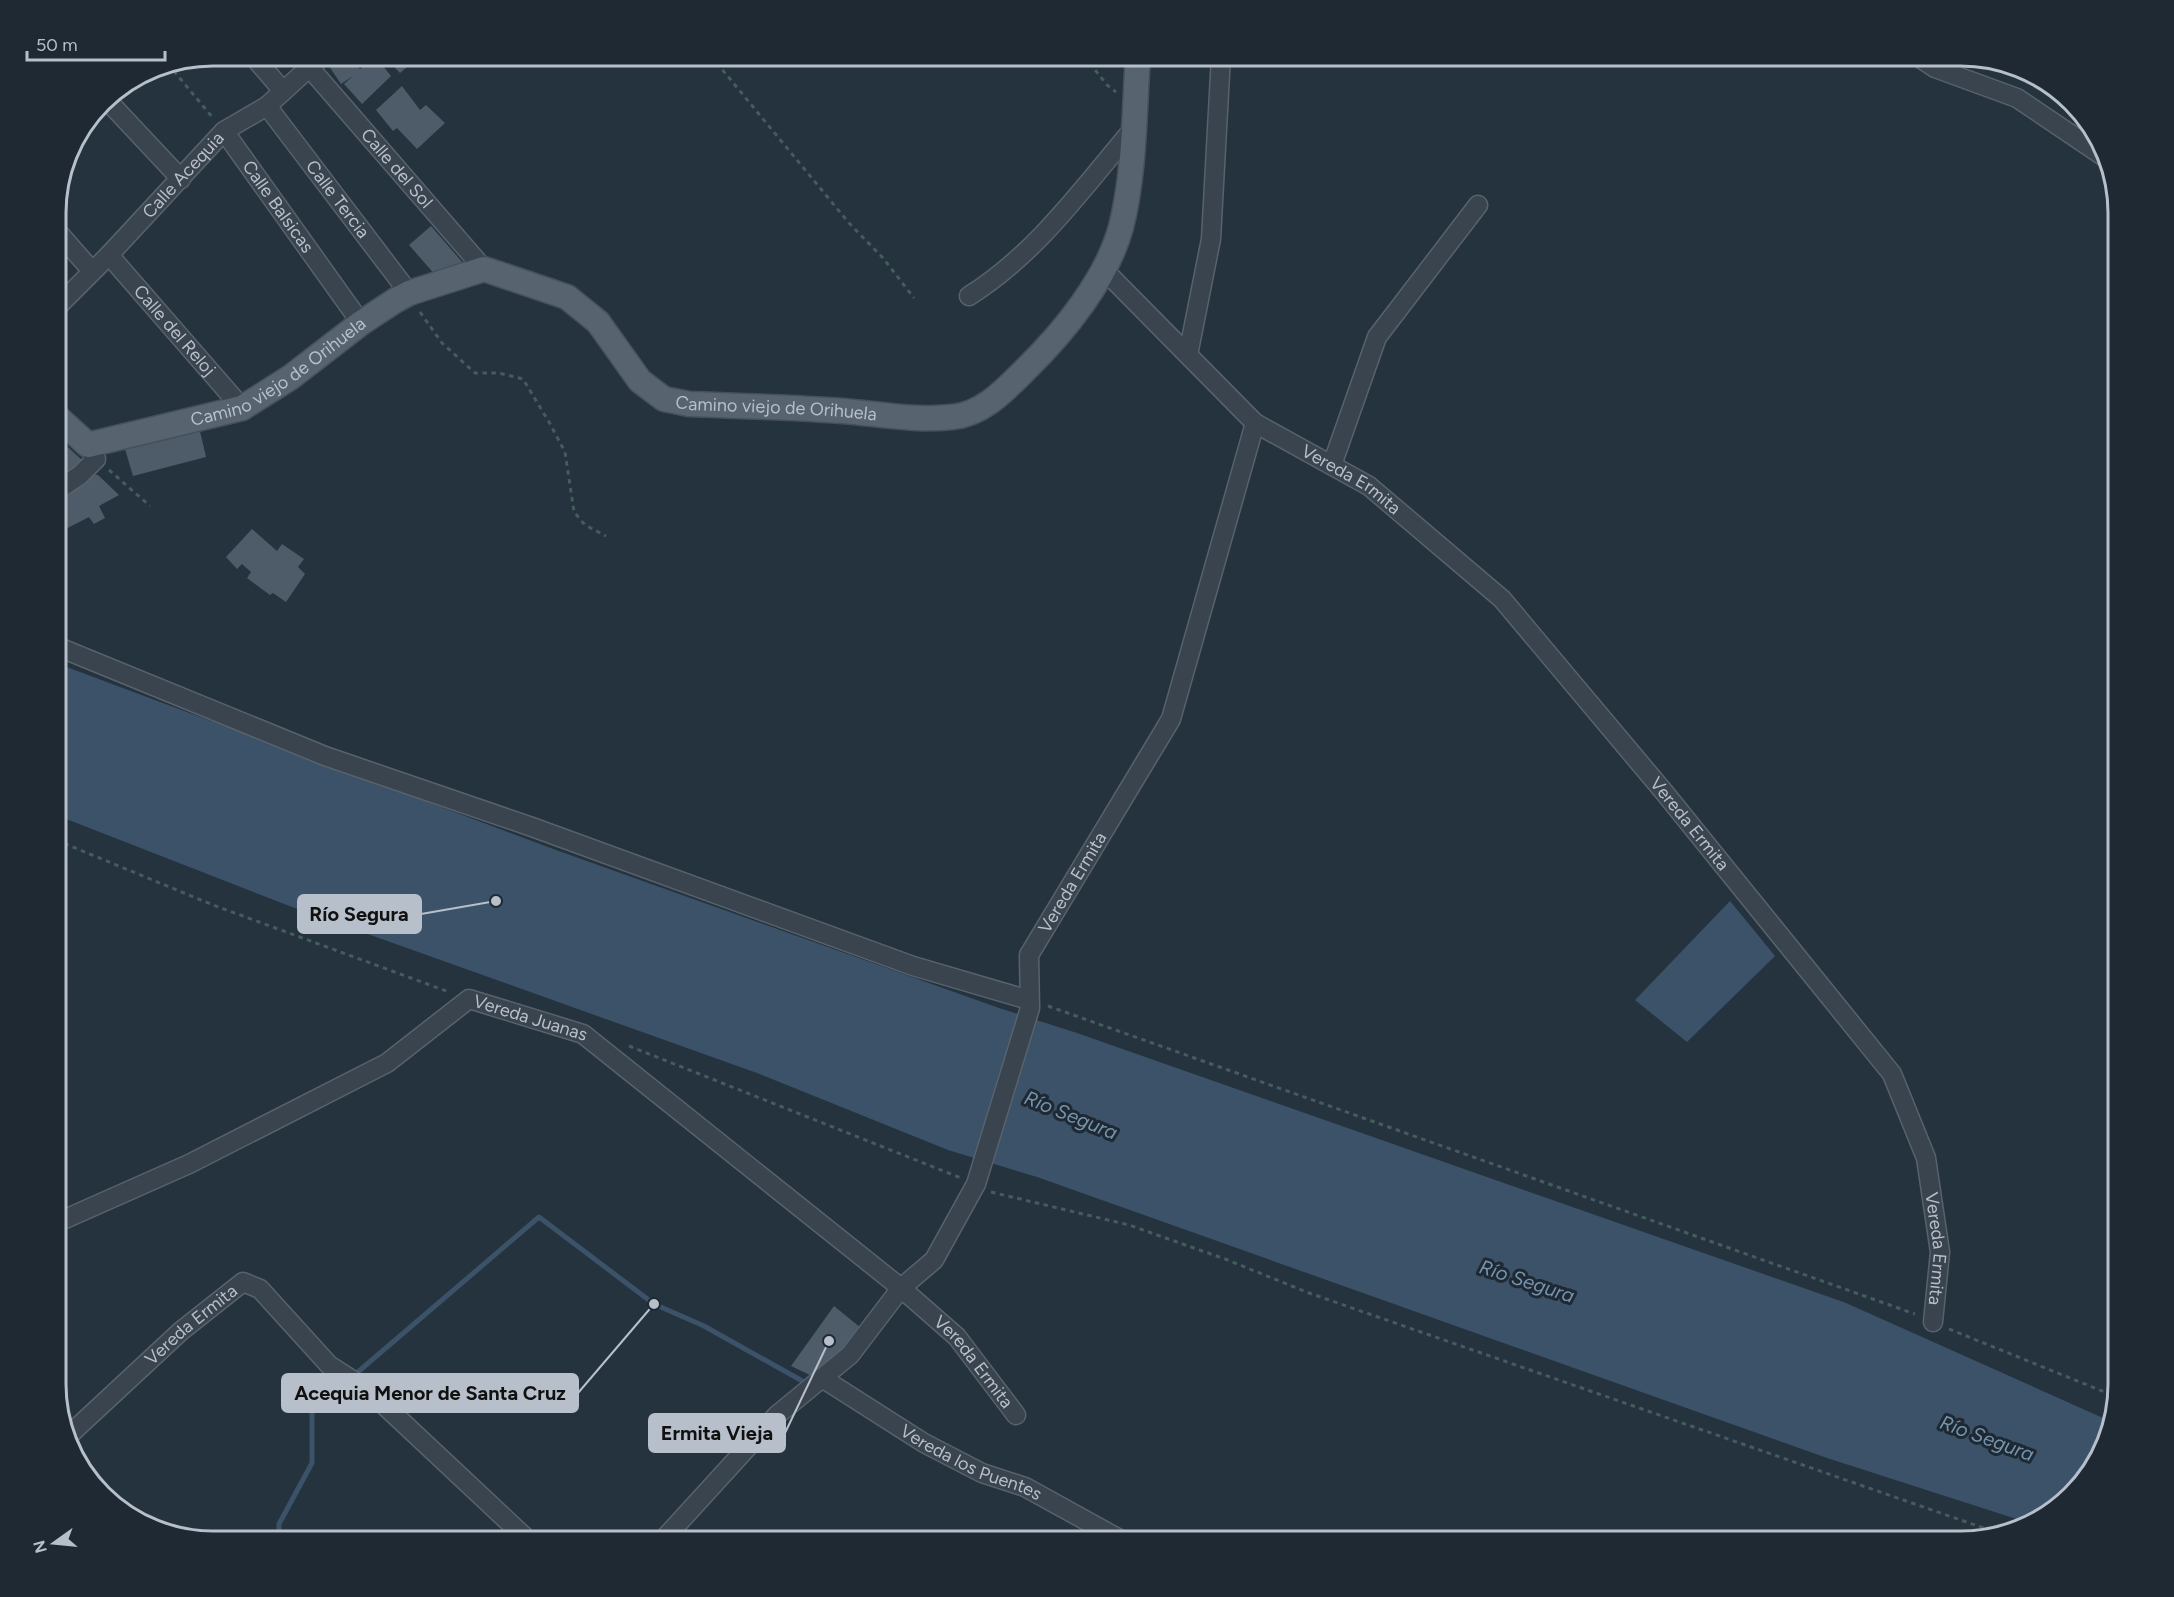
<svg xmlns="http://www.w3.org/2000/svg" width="2174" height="1597" font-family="Figtree,sans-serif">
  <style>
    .water { fill: #3b5268 }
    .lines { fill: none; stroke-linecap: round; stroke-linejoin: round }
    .stream { stroke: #3b5268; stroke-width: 5 }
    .building { fill: #4e5c6a }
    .minor-casing { stroke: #57626d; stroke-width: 21 }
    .major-casing { stroke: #46505b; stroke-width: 27 }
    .path { stroke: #455c5c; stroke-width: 3; stroke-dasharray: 4.5 4.5; stroke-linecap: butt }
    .minor { stroke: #39444f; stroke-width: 18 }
    .major { stroke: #57646f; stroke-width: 24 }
    .labels { text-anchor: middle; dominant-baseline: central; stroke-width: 6; stroke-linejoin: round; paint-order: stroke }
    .street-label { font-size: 18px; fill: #b6bfca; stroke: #1e2934 }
    .water-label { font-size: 20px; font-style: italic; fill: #7693ac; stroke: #1e2934 }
    .rim { fill: none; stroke: #b6bfca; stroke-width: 3 }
    .leader { fill: none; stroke: #b6bfca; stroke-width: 2 }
    .callout-dot { fill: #b6bfca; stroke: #1e2934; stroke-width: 2 }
    .callout { fill: #b6bfca; stroke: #b6bfca; stroke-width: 2 }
    .callout-label { font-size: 20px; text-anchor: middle; font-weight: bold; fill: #111 }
  </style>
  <rect width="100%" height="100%" fill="#25333f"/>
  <g class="water">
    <polygon points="56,663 556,850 999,1008 1077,1033 1846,1303 2112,1422 2110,1435 2086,1480 2032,1524 1827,1458 1037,1177 948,1150 757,1073 292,907 56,815"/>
    <polygon points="1730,901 1775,956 1687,1042 1635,1000"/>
  </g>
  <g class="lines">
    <g class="stream">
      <polyline points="359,1371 539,1217 654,1304 704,1326 806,1383"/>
      <polyline points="279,1541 279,1524 312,1463 312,1408 343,1385"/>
    </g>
  </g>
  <g class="building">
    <polygon points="331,56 349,56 360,69 375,56 391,76 362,104 344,84 353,76 341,84 325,60"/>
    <polygon points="384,56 420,56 400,73"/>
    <polygon points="402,86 420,110 426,105 445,123 417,149 397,128 393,131 376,110"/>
    <polygon points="431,226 463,263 437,277 409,245"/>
    <polygon points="200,431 206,457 133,476 125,449 161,438 162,441"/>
    <polygon points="56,436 84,462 56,487"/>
    <polygon points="88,473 98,475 119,495 99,506 105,518 94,524 89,517 56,534 56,496"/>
    <polygon points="252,529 277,551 282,544 304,559 298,567 305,574 286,602 273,593 270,595 247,578 251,572 242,564 237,569 226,557"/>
    <polygon points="834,1306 861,1328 839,1355 812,1376 791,1366"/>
  </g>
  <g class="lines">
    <defs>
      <g id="minor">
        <polyline points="253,56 283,91"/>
        <polyline points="1917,56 1935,68 2017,98 2106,158"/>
        <path id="s1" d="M309,67L484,269"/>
        <polyline points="106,99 181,179"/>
        <path id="s2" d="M267,106L409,293"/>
        <path id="s3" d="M224,131L361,323"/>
        <polyline points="56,230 92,271"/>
        <path id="s4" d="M109,255L242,408"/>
        <path id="s5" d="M1103,269L1255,423L1369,486L1502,599L1664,792L1892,1074L1926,1158L1940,1252L1933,1322"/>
        <path d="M969,296C1036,254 1083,188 1133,129"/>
        <path id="s6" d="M56,308L109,255L224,131L267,106L322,56"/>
        <polyline points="1188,355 1211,239 1221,56"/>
        <polyline points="1332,465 1377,337 1478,205"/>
        <polyline points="56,491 80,475 96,459 88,445"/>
        <polyline points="56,646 325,756 532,827 913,966 1029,1000"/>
        <path id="s7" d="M56,1223L189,1164L387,1063L469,999L583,1034L901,1288L957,1337L1016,1415"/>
        <path id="s8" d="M822,1378L924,1443L982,1473L1025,1487L1123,1541"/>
        <path id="s9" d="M68,1436L181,1331L243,1282L260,1289L329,1365L368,1390L529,1541"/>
        <path id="s10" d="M662,1541L777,1415L850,1355L901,1288L934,1260L976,1184L1030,1008L1029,955L1171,719L1255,423"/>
      </g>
      <g id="major">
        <path id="s11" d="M56,416L88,445L242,408L291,377L361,323L396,300L409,293L484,269L567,297L598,322L640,381L664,399L689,404C740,406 792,407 843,411C879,414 916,421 952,417C983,414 1005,390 1026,369C1064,332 1107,279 1121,227C1135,172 1134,112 1138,56"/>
      </g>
    </defs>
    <use href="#minor" class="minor-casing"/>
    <use href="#major" class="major-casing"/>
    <g class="path">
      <polyline points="711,56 849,223 883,258 914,298"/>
      <polyline points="1084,56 1107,85 1116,92"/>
      <polyline points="168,64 213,118"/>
      <polyline points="420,312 442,343 475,373 499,373 523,379 549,422 565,452 574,512 585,525 606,536"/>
      <polyline points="109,470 150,506"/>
      <polyline points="56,840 213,905 449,992"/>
      <polyline points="1048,1006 1915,1314"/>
      <polyline points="629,1046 961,1178"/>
      <polyline points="991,1192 1129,1225 1225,1259 1309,1293 1998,1533"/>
      <polyline points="1949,1329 2117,1397"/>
    </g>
    <use href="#minor" class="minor"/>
    <use href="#major" class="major"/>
  </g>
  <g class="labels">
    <g class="street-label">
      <text stroke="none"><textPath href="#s1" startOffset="134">Calle del Sol</textPath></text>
      <text stroke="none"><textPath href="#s6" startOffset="184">Calle Acequia</textPath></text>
      <text stroke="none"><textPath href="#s2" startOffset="117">Calle Tercia</textPath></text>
      <text stroke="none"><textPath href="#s3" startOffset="93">Calle Balsicas</textPath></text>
      <text stroke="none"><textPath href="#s4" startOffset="100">Calle del Reloj</textPath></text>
      <text stroke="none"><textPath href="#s11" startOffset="250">Camino viejo de Orihuela</textPath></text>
      <text stroke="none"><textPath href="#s11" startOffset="826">Camino viejo de Orihuela</textPath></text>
      <text stroke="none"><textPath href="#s5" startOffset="328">Vereda Ermita</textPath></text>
      <text stroke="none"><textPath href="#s5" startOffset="814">Vereda Ermita</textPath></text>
      <text stroke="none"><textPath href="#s10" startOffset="801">Vereda Ermita</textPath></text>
      <text stroke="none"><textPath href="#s7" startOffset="536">Vereda Juanas</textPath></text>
      <text stroke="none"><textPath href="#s5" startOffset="1318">Vereda Ermita</textPath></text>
      <text stroke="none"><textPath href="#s9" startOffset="166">Vereda Ermita</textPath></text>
      <text stroke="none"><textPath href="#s7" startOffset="1102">Vereda Ermita</textPath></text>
      <text stroke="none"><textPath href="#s8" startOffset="172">Vereda los Puentes</textPath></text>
    </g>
    <g class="water-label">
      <text transform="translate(1071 1115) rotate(22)">Río Segura</text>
      <text transform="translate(1527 1281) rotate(18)">Río Segura</text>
      <text transform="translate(1987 1438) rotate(20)">Río Segura</text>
    </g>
  </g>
  <path d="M0 0H2174V1597H0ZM213 66H1961A147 147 0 0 1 2108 213V1384A147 147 0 0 1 1961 1531H213A147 147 0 0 1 66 1384V213A147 147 0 0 1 213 66Z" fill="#1e2934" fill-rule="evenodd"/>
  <path class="rim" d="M213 66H1961A147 147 0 0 1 2108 213V1384A147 147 0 0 1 1961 1531H213A147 147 0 0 1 66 1384V213A147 147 0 0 1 213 66Z"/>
  <path class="leader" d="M496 901L421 914M654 1304L578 1393M829 1341L785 1433"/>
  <g class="callout-dot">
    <circle cx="496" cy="901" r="6"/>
    <circle cx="654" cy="1304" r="6"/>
    <circle cx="829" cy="1341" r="6"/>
  </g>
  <g class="callout">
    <rect x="298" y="895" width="123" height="38" rx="6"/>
    <rect x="282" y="1374" width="296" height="38" rx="6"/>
    <rect x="649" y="1414" width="136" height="38" rx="6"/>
  </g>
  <g class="callout-label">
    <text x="359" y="921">Río Segura</text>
    <text x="430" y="1400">Acequia Menor de Santa Cruz</text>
    <text x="717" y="1440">Ermita Vieja</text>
  </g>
  <g transform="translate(54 1543) rotate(255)" stroke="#1e2934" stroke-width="4.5" paint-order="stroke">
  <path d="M0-4.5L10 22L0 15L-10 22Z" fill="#b6bfca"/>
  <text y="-9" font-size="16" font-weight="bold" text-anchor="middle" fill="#b6bfca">N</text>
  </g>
  <path d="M27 51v9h138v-9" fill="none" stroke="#b6bfca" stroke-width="3"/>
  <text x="36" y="51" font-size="18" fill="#b6bfca" stroke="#1e2934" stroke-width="4.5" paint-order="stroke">50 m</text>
</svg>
